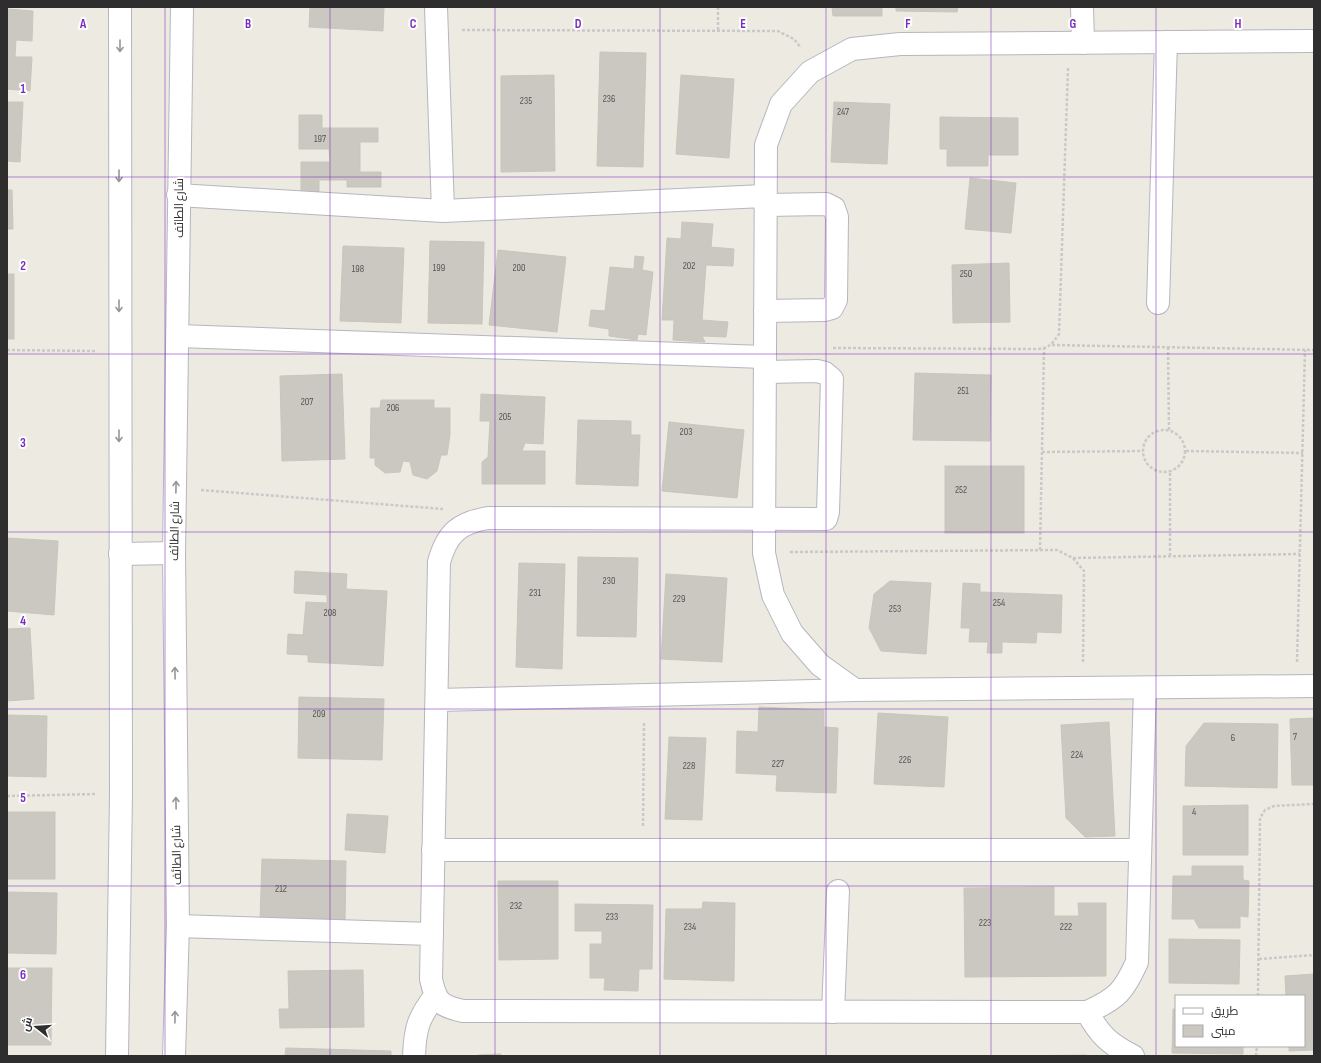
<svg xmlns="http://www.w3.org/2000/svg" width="1321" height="1063" font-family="'Sofia Sans Condensed',Cairo,sans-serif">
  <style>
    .building { fill: #cac8c0; stroke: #c9c6bb }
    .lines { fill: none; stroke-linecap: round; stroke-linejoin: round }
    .minor-casing { stroke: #b5b6c0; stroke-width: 24 }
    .path { stroke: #c9c9c9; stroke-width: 2.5; stroke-dasharray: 3 2; stroke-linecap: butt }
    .minor { stroke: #fff; stroke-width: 22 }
    .oneway { stroke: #969696 }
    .grid { fill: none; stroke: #7b2cbf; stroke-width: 1; stroke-opacity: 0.55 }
    .labels { text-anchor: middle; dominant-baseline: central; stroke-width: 4; stroke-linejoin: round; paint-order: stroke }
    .number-label { font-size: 10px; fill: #555452 }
    .street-label { font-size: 12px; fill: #2e2e2e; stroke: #fff }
    .grid-label { font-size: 13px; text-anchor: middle; font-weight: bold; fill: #7b2cbf; stroke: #fff; stroke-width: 4; stroke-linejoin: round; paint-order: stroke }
  </style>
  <rect width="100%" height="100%" fill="#edeae2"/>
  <g class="building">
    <polygon points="310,7 384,7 383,31 309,27"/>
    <polygon points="832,7 882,7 882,16 833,16"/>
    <polygon points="896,7 958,7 957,12 896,11"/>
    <polygon points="7,9 33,11 32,41 16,40 15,57 32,57 30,91 7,89"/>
    <polygon points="600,52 646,53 643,167 597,166"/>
    <polygon points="554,75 555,171 501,172 501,76"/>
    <polygon points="681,75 734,79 729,158 676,154"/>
    <polygon points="7,102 23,102 20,162 7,161"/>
    <polygon points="834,102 890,104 887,164 831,162"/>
    <polygon points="299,115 322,115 322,128 378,128 378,142 360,142 360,172 381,172 381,187 347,187 347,180 319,180 319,192 301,192 301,162 330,162 329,149 299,149"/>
    <polygon points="940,117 1018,118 1018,155 988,155 988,166 947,166 947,149 940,149"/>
    <polygon points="970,178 1016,183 1011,233 965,229"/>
    <polygon points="7,190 12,190 13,229 7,229"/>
    <polygon points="682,222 713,224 711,247 734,249 733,266 706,265 702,320 728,322 726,337 702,336 705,342 673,340 674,320 662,320 667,238 681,239"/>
    <polygon points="430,241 484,242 482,324 428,323"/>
    <polygon points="343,246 404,248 401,323 340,321"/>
    <polygon points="498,250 566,257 557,332 489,325"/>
    <polygon points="635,256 644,257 642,270 653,272 646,335 638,334 637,340 609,336 609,329 589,326 591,310 605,311 610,267 634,269"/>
    <polygon points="1009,263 1010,322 953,323 952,265"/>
    <rect x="7" y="274" width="7" height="65"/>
    <polygon points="915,373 991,375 990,441 913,440"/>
    <polygon points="342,374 345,459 282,461 280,376"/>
    <polygon points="481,394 545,397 543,444 525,443 522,451 545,451 545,484 482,484 482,462 488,457 490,421 480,421"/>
    <polygon points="381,400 434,400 434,408 450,408 450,435 447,455 441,455 437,471 427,479 413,475 410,462 403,461 400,472 385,473 375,465 375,458 370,458 371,408 380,408"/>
    <polygon points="578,420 631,421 631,435 640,435 638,486 576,484"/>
    <polygon points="669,422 744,430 737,498 662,491"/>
    <rect x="945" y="466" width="79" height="67"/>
    <polygon points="7,538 58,541 54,615 7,611"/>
    <polygon points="578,557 638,558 636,637 577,636"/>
    <polygon points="519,563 565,564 562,669 516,667"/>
    <polygon points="295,571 347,574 346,589 387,591 383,666 308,662 308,655 287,654 288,634 303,635 306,602 327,603 327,595 294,593"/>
    <polygon points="666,574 727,578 722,662 661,659"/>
    <polygon points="890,581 931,583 926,654 881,651 869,628 874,594"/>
    <polygon points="963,583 980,584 980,592 1062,595 1061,633 1037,632 1036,643 1002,642 1002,653 987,653 988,642 969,642 970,628 961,628"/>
    <polygon points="30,628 34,699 7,701 7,629"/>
    <polygon points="299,697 384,699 382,760 298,758"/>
    <polygon points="759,707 824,710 824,727 838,728 836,793 776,791 777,775 736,773 737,731 758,732"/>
    <polygon points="878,713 948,717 944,787 874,784"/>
    <polygon points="7,715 47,716 46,777 7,776"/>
    <polygon points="1314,718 1314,785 1292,785 1290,719"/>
    <polygon points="1109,722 1115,836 1085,837 1066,818 1061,725"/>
    <polygon points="1204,723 1278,724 1277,788 1185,786 1186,746"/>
    <polygon points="669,737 706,738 702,820 665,819"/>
    <polygon points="1248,805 1248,855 1183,855 1183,806"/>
    <rect x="7" y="812" width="48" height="67"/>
    <polygon points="347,814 388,816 385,853 345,850"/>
    <polygon points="262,859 346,861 345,922 260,920"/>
    <polygon points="1192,866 1243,866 1243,880 1249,881 1248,917 1240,916 1240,928 1199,928 1194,919 1172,919 1173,876 1192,876"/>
    <polygon points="498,881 558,881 558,959 499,960"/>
    <polygon points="1054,887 1054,916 1079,916 1078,903 1106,903 1106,976 965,977 964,888"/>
    <polygon points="7,892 57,893 56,954 7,953"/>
    <polygon points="703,902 735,903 734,981 664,979 666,909 702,909"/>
    <polygon points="575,904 653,905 652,969 639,969 638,991 604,990 605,978 590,978 590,944 602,944 602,931 575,931"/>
    <polygon points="1169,939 1240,940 1239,984 1169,983"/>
    <polygon points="7,968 52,968 51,1045 7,1045"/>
    <polygon points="363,970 364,1027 280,1028 279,1009 289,1009 288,971"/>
    <polygon points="1314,974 1314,1050 1289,1051 1289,1046 1304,1046 1304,996 1286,996 1285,976"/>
    <polygon points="1173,1009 1176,1009 1176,1046 1243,1046 1243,1054 1172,1053"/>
    <polygon points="286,1048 391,1051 391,1056 285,1056"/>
    <polygon points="501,1054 501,1056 478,1056 478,1055"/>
    <polygon points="1086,1055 1086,1056 1011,1056"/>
  </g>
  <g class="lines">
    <defs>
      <g id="minor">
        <polyline points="436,7 443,211"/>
        <polyline points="1082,7 1083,43"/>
        <polyline points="178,195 443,211 764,196"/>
        <polyline points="1158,303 1166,42"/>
        <polyline points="765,311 825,310 832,308 836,300 837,217 834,208 826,204 765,205"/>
        <polyline points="178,336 764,357"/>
        <path d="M765,372L817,371L825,373L832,379L828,512L826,519L488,518C459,523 447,533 439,562L431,979C436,1002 440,1006 463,1011L1087,1012C1117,999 1124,991 1137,962L1145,688"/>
        <polyline points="120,554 174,553"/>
        <polyline points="855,690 820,665 792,633 773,595 764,553 766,145 781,104 810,72 852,49 900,44 1314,41"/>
        <polyline points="437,700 855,690 1314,686"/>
        <polyline points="433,850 1140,850"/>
        <polyline points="178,926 432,934"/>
        <polyline points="833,1012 838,891"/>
        <path d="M1087,1012C1100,1035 1109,1044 1133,1056"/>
        <polyline points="117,1056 121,794 120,7"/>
        <polyline points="174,1056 178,926 174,553 182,7"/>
        <path d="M414,1056C415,1029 418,1018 435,996"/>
      </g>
    </defs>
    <use href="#minor" class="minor-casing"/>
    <g class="path">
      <polyline points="462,30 778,31 794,39 801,48"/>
      <polyline points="718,30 718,7"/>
      <polyline points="1052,345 1314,350"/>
      <polyline points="1168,347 1169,430"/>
      <path d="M833,348L1035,349C1049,349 1052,344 1059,334L1068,68"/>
      <polyline points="7,350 96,351"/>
      <circle cx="1164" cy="451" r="21"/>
      <polyline points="1186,451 1303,453"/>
      <polyline points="1042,452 1143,451"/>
      <polyline points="201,490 443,509"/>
      <polyline points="1040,550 1044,349"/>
      <polyline points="790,552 1057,550 1073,558 1084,571 1083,663"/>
      <polyline points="1170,556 1170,472"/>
      <polyline points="1073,558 1300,554"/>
      <polyline points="1297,662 1305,350"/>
      <polyline points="7,796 96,794"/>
      <polyline points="643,826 644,721"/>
      <polyline points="1259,959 1314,955"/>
      <polyline points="1258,996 1260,818 1265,810 1274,806 1314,804"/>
      <polyline points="1256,1056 1257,1046"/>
    </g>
    <use href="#minor" class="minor"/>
  </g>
  <defs><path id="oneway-shaft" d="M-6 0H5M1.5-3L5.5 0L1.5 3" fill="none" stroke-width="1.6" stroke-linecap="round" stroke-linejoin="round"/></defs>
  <g class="oneway">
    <use href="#oneway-shaft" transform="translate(120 46) rotate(90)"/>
    <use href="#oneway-shaft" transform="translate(119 176) rotate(90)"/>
    <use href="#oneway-shaft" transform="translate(119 306) rotate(90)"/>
    <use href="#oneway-shaft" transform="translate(119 436) rotate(90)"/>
    <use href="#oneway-shaft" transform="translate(176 487) rotate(-89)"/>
    <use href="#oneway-shaft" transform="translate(175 673) rotate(-91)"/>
    <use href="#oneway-shaft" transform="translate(176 803) rotate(-91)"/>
    <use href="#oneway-shaft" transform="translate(175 1017) rotate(-89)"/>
  </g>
  <path class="grid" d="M165,7V1056M330,7V1056M495,7V1056M660,7V1056M826,7V1056M991,7V1056M1156,7V1056M7,177H1314M7,354H1314M7,532H1314M7,709H1314M7,886H1314"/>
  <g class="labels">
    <g class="number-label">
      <text x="609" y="99">236</text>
      <text x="526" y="101">235</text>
      <text x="843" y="112">247</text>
      <text x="320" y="139">197</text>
      <text x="689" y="266">202</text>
      <text x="439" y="268">199</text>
      <text x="519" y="268">200</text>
      <text x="358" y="269">198</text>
      <text x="966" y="274">250</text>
      <text x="963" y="391">251</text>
      <text x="307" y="402">207</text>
      <text x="393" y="408">206</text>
      <text x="505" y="417">205</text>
      <text x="686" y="432">203</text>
      <text x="961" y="490">252</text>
      <text x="609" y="581">230</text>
      <text x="535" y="593">231</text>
      <text x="679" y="599">229</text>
      <text x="999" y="603">254</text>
      <text x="895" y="609">253</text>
      <text x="330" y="613">208</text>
      <text x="319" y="714">209</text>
      <text x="1295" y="737">7</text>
      <text x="1233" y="738">6</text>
      <text x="1077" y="755">224</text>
      <text x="905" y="760">226</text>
      <text x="778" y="764">227</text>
      <text x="689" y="766">228</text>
      <text x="1194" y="812">4</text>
      <text x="281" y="889">212</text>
      <text x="516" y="906">232</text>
      <text x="612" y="917">233</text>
      <text x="985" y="923">223</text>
      <text x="690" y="927">234</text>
      <text x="1066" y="927">222</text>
    </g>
    <g class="street-label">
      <text transform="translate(179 208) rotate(-90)">شارع الطائف</text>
      <text transform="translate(175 531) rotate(-89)">شارع الطائف</text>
      <text transform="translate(177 855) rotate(-91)">شارع الطائف</text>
    </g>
  </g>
  <g class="grid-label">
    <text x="83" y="28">A</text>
    <text x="248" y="28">B</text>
    <text x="413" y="28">C</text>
    <text x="578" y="28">D</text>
    <text x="743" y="28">E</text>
    <text x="908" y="28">F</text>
    <text x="1073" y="28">G</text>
    <text x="1238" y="28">H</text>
    <text x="23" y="93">1</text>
    <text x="23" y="270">2</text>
    <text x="23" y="447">3</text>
    <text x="23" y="625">4</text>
    <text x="23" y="802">5</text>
    <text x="23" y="979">6</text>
  </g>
  <rect width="1321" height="1063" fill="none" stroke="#2e2e2e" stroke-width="16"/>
  <rect x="1175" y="995" width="130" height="52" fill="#ffffff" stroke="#ababab"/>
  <rect x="1183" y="1008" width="20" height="6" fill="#ffffff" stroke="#ababab"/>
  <text x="1211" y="1015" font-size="12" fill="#2e2e2e">طريق</text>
  <rect x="1183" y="1025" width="20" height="12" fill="#cac8c0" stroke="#ababab"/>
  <text x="1211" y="1035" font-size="12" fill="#2e2e2e">مبنى</text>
  <g transform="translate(36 1027) rotate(287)" stroke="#ffffff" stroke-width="3" paint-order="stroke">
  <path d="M0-3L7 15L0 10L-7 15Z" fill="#2e2e2e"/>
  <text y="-6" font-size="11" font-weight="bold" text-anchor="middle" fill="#2e2e2e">ش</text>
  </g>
</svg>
